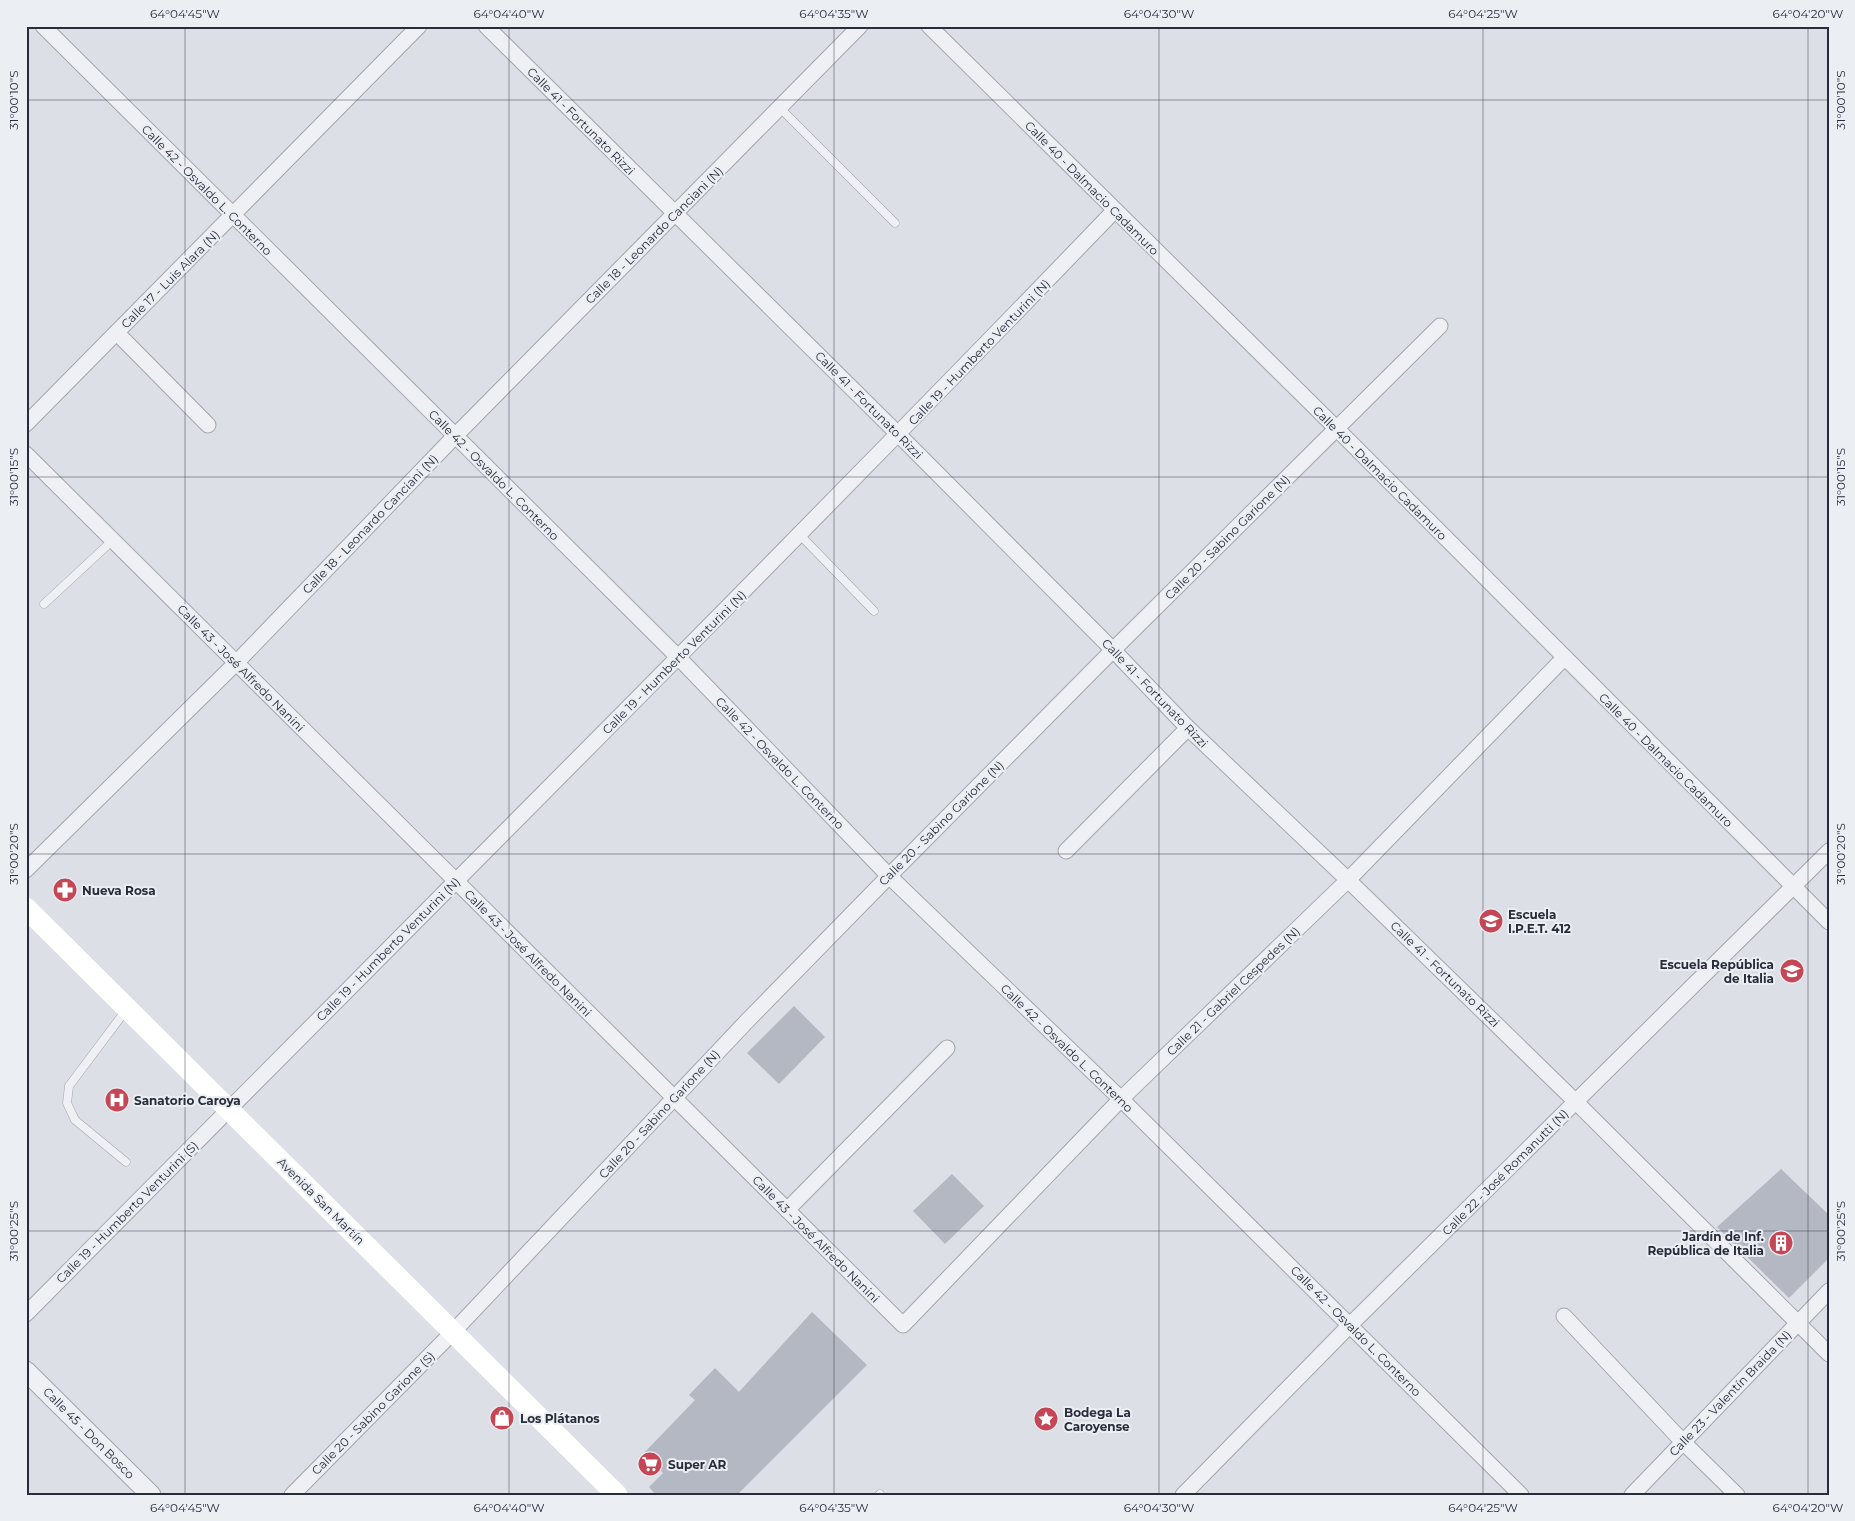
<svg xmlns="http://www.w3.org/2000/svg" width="1855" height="1521" font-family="Montserrat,sans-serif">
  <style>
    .building { fill: #b4b8c2 }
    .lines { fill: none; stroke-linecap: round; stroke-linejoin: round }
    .service-casing { stroke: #a2a6ae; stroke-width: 9 }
    .minor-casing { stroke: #a2a6ae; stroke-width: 17 }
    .tertiary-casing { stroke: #a2a6ae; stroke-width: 21 }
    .service { stroke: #eef0f4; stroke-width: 8 }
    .minor { stroke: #eef0f4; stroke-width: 15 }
    .tertiary { stroke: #eef0f4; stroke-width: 19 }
    .secondary { stroke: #fff; stroke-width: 21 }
    .ticks { fill: none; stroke: #272d3a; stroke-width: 1; stroke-opacity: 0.45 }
    .labels { text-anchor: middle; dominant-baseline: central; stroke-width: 4; stroke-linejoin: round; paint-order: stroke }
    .street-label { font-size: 12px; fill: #272d3a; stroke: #ebeef3 }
    .poi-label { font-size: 12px; font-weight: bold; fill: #272d3a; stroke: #ebeef3; text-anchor: start }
    .neatline { fill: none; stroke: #272d3a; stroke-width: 2 }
    .ticks-label { font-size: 12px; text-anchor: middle; fill: #272d3a }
  </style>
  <rect width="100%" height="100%" fill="#dcdfe5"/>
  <g class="building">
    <polygon points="794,1006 825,1037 779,1084 747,1053"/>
    <polygon points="1781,1169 1829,1215 1829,1258 1789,1298 1717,1227"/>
    <polygon points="952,1174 984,1206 945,1244 913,1211"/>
    <polygon points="812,1312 867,1365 737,1495 656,1495 649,1487 663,1473 643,1454 695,1400 689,1395 715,1368 739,1392"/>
  </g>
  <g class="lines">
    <defs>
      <g id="service">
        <polyline points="780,108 895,223"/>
        <polyline points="800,535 874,611"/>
        <polyline points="44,604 113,540"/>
        <polyline points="126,1162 75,1120 67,1103 69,1086 126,1010"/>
        <polyline points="879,1495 880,1494"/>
      </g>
      <g id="minor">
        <polyline points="43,26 679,658 889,876 1121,1099 1521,1495"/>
        <polyline points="486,26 899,435 1113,650 1188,728 1348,880 1576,1102 1829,1354"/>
        <polyline points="929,26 1337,429 1829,922"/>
        <polyline points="117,333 208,425"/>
        <polyline points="26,424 419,26"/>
        <polyline points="26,454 903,1325 1121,1099 1348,880 1564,658"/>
        <polyline points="1066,851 1188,728"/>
        <polyline points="26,870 236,663 455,436 860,26"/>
        <polyline points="787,1210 947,1048"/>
        <path d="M26,1314C389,947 756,583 1115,210"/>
        <polyline points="1564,1316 1683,1442 1737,1495"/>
        <polyline points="292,1495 453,1332 748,1020 889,876 1113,650 1440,326"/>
        <polyline points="1183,1495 1350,1325 1829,851"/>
        <polyline points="1632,1495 1829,1291"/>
      </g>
      <polyline id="tertiary" points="26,1371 151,1495"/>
    </defs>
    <use href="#service" class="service-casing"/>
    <use href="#minor" class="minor-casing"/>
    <use href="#tertiary" class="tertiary-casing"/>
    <use href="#service" class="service"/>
    <use href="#minor" class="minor"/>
    <use href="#tertiary" class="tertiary"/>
    <polyline class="secondary" points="26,908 617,1495"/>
  </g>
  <path class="ticks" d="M185,26V1495M509,26V1495M834,26V1495M1159,26V1495M1483,26V1495M1808,26V1495M26,100H1829M26,477H1829M26,854H1829M26,1231H1829"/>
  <defs>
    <symbol id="pharmacy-disc" viewBox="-11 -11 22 22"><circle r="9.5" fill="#c54654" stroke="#ebeef3"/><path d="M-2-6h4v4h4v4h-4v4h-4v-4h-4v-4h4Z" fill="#fff"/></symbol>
    <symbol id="school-disc" viewBox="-11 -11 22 22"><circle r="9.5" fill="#c54654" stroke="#ebeef3"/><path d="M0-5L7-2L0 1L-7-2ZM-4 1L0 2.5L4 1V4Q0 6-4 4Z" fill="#fff"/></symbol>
    <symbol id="hospital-disc" viewBox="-11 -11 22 22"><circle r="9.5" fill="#c54654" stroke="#ebeef3"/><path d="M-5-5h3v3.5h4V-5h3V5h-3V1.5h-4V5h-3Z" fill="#fff"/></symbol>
    <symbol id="building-disc" viewBox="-11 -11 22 22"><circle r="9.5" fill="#c54654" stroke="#ebeef3"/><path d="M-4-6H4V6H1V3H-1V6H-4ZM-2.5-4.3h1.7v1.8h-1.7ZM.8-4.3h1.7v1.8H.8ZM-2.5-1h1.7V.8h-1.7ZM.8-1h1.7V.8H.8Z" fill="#fff"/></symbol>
    <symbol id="shop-disc" viewBox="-11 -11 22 22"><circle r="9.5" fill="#c54654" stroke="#ebeef3"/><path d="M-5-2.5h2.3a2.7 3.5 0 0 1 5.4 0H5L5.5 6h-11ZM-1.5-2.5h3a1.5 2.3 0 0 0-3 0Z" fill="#fff"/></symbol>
    <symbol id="sight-disc" viewBox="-11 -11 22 22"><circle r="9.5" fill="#c54654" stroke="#ebeef3"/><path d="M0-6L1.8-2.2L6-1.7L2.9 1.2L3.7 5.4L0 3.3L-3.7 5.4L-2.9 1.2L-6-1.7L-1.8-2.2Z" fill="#fff"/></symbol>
    <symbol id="supermarket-disc" viewBox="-11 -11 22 22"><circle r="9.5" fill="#c54654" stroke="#ebeef3"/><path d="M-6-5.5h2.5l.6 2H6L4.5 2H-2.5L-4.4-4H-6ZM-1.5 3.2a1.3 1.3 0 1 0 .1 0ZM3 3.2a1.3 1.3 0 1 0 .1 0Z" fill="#fff"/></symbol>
  </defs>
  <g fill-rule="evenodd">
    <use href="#pharmacy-disc" x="51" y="876" width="28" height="28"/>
    <use href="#school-disc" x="1477" y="907" width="28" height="28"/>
    <use href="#school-disc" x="1778" y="957" width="28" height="28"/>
    <use href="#hospital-disc" x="103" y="1086" width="28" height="28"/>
    <use href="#building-disc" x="1767" y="1229" width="28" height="28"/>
    <use href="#shop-disc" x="488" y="1404" width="28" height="28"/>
    <use href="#sight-disc" x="1032" y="1405" width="28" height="28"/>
    <use href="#supermarket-disc" x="636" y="1450" width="28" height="28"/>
  </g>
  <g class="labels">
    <g class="street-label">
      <text transform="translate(581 121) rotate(45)">Calle 41 - Fortunato Rizzi</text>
      <text transform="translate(1092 188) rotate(45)">Calle 40 - Dalmacio Cadamuro</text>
      <text transform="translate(207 190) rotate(45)">Calle 42 - Osvaldo L. Conterno</text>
      <text transform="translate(654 235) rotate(-45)">Calle 18 - Leonardo Canciani (N)</text>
      <text transform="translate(170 279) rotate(-45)">Calle 17 - Luis Alara (N)</text>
      <text transform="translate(979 352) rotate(-46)">Calle 19 - Humberto Venturini (N)</text>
      <text transform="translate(869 405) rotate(45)">Calle 41 - Fortunato Rizzi</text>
      <text transform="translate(1380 473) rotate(45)">Calle 40 - Dalmacio Cadamuro</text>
      <text transform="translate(494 475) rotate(45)">Calle 42 - Osvaldo L. Conterno</text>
      <text transform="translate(370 524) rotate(-46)">Calle 18 - Leonardo Canciani (N)</text>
      <text transform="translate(1227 537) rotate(-45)">Calle 20 - Sabino Garione (N)</text>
      <text transform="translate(674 662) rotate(-45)">Calle 19 - Humberto Venturini (N)</text>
      <text transform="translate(241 668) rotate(45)">Calle 43 - José Alfredo Nanini</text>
      <text transform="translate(1155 693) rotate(46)">Calle 41 - Fortunato Rizzi</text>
      <text transform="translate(1666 760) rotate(45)">Calle 40 - Dalmacio Cadamuro</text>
      <text transform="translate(780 763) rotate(46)">Calle 42 - Osvaldo L. Conterno</text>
      <text transform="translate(941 823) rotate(-45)">Calle 20 - Sabino Garione (N)</text>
      <text transform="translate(388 949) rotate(-45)">Calle 19 - Humberto Venturini (N)</text>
      <text transform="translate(528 953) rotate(45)">Calle 43 - José Alfredo Nanini</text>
      <text transform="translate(1445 974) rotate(44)">Calle 41 - Fortunato Rizzi</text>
      <text transform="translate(1233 991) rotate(-44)">Calle 21 - Gabriel Cespedes (N)</text>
      <text transform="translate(1067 1048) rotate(44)">Calle 42 - Osvaldo L. Conterno</text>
      <text transform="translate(659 1114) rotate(-47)">Calle 20 - Sabino Garione (N)</text>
      <text transform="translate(1505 1172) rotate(-45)">Calle 22 - José Romanutti (N)</text>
      <text transform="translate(321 1201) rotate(45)">Avenida San Martín</text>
      <text transform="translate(127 1212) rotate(-45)">Calle 19 - Humberto Venturini (S)</text>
      <text transform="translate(816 1239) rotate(45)">Calle 43 - José Alfredo Nanini</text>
      <text transform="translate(1356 1331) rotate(45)">Calle 42 - Osvaldo L. Conterno</text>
      <text transform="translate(1730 1393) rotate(-46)">Calle 23 - Valentín Braida (N)</text>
      <text transform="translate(373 1413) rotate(-45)">Calle 20 - Sabino Garione (S)</text>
      <text transform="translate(89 1433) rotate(45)">Calle 45 - Don Bosco</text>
    </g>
    <g class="poi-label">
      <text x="82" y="890">Nueva Rosa</text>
      <text x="1508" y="914">Escuela<tspan x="1508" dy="14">I.P.E.T. 412</tspan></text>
      <text x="1774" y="964" text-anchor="end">Escuela República<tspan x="1774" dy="14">de Italia</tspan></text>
      <text x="134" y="1100">Sanatorio Caroya</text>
      <text x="1764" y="1236" text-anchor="end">Jardín de Inf.<tspan x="1764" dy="14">República de Italia</tspan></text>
      <text x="1064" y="1412">Bodega La<tspan x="1064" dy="14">Caroyense</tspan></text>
      <text x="520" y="1418">Los Plátanos</text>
      <text x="668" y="1464">Super AR</text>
    </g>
  </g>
  <rect width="1855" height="1521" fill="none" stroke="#ebeef3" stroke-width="55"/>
  <rect x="28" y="28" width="1800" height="1466" class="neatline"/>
  <g class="ticks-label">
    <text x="185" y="18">64°04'45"W</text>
    <text x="509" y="18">64°04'40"W</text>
    <text x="834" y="18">64°04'35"W</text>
    <text x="1159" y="18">64°04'30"W</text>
    <text x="1483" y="18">64°04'25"W</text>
    <text x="1808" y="18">64°04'20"W</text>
    <text transform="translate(14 100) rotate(-90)" y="4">31°00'10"S</text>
    <text transform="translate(1841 100) rotate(-90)" y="4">31°00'10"S</text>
    <text transform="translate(14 477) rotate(-90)" y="4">31°00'15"S</text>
    <text transform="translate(1841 477) rotate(-90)" y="4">31°00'15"S</text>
    <text transform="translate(14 854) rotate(-90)" y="4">31°00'20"S</text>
    <text transform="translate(1841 854) rotate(-90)" y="4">31°00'20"S</text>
    <text transform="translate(14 1231) rotate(-90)" y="4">31°00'25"S</text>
    <text transform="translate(1841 1231) rotate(-90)" y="4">31°00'25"S</text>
    <text x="185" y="1512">64°04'45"W</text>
    <text x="509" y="1512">64°04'40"W</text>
    <text x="834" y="1512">64°04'35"W</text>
    <text x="1159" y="1512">64°04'30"W</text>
    <text x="1483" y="1512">64°04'25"W</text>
    <text x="1808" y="1512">64°04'20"W</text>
  </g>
</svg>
